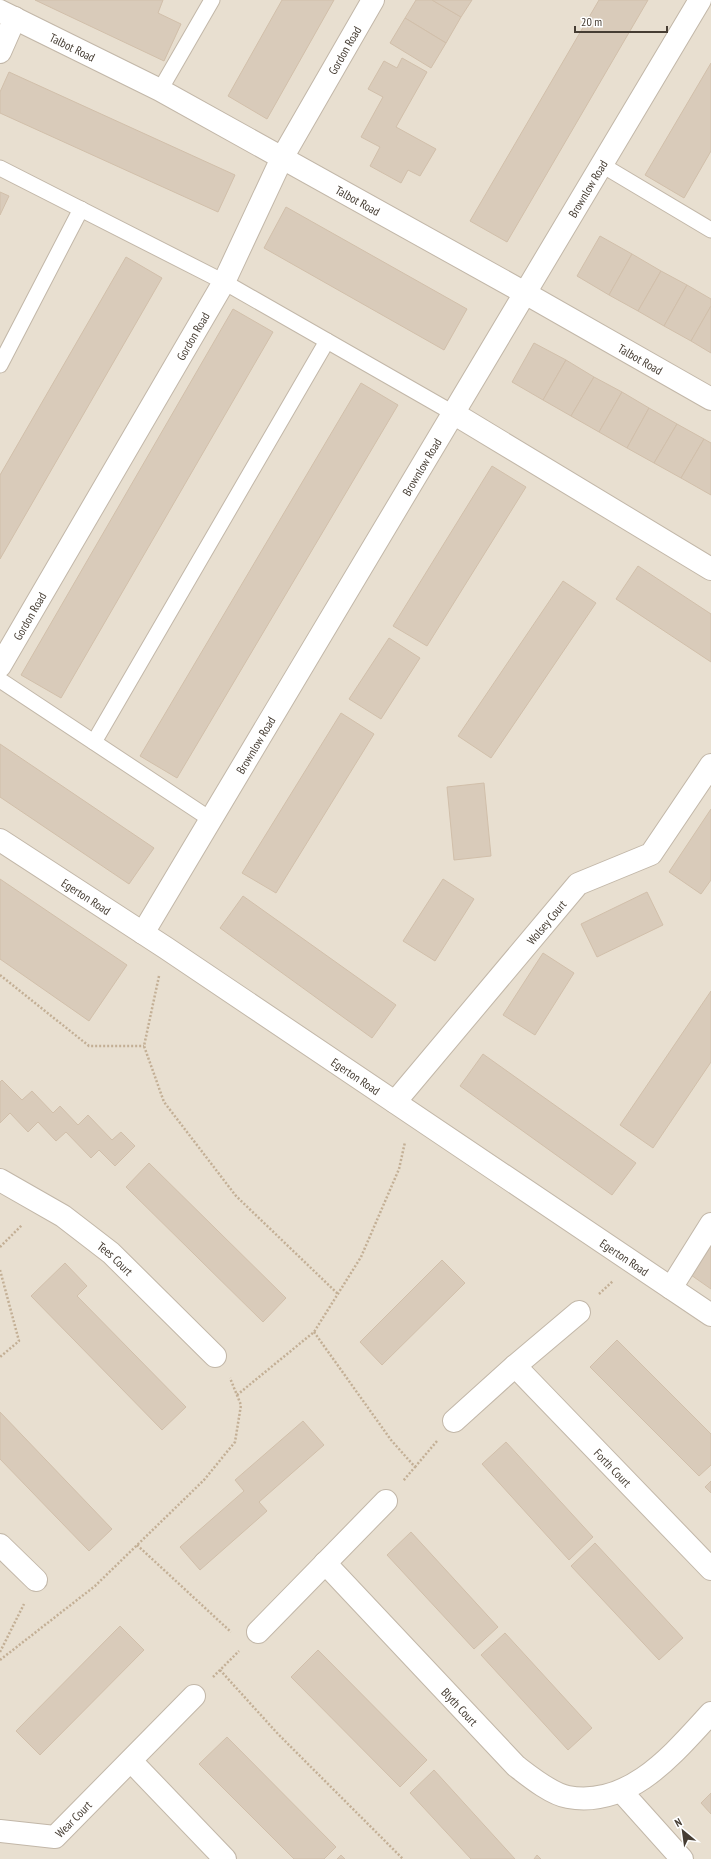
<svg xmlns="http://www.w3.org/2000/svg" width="711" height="1859" font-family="'PT Sans Narrow',sans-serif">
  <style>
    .residential { fill: #e8dfd0 }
    .building { fill: #d9cbba; stroke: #d1bfaa }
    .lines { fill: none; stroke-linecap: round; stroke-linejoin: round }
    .lane-casing { stroke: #c2b7a8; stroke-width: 17 }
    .street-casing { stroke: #c2b7a8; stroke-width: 24 }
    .path { stroke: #c3af95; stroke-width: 2.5; stroke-dasharray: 2 2; stroke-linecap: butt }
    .lane { stroke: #fff; stroke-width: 15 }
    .street { stroke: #fff; stroke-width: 22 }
    .labels { text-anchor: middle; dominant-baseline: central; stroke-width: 4; stroke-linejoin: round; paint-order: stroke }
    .street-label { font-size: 12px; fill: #463d33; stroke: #fff }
  </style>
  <rect width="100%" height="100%" fill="#f3ede3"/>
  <rect class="residential" x="0" y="0" width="711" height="1859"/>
  <g class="building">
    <polygon points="35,0 163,0 158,13 181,24 164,61"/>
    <polygon points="282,0 334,0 267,119 228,96"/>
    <polygon points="416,0 432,0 461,17 446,43 405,18"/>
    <polygon points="432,0 472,0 461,17"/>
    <polygon points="599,0 648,0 507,242 470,221"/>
    <polygon points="405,18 446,43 431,68 390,43"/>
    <polygon points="402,58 427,72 396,127 436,149 420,176 408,170 401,183 370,166 380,147 361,137 383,97 368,89 384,61 397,68"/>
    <polygon points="711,63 711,151 684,198 645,175"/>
    <polygon points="9,72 235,175 218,212 0,113 0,92"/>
    <polygon points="0,192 9,196 0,215"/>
    <polygon points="286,207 467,309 444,350 264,248"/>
    <polygon points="600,236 632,254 609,295 577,276"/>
    <polygon points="632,254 661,271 638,311 609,295"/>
    <polygon points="126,257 162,278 0,559 0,475"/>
    <polygon points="661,271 687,285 664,326 638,311"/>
    <polygon points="687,285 711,299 711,306 691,341 664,326"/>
    <polygon points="711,306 711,353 691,341"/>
    <polygon points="233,309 273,332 61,698 21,675"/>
    <polygon points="534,343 566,360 543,400 512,382"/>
    <polygon points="566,360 594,377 571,416 543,400"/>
    <polygon points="594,377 622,392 599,432 571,416"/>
    <polygon points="361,383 398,405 177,778 140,756"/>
    <polygon points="622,392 649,408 627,448 599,432"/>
    <polygon points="649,408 677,424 654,463 627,448"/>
    <polygon points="677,424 704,439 681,478 654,463"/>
    <polygon points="704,439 711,443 711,495 681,478"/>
    <polygon points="492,466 526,487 427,646 393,626"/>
    <polygon points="638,566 711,614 711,662 616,599"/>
    <polygon points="563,581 596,603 491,758 458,736"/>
    <polygon points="389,638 420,658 381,719 349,699"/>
    <polygon points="341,713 374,734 276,893 242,873"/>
    <polygon points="0,744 154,848 129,884 0,797"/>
    <polygon points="484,783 491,856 454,860 447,787"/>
    <polygon points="711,809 711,880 701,894 669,872"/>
    <polygon points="0,879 127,965 89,1021 0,959"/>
    <polygon points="443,879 474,899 435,961 403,941"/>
    <polygon points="647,892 663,925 597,957 581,924"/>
    <polygon points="243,896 396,1005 372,1038 220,928"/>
    <polygon points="543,953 574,973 535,1035 503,1015"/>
    <polygon points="711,991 711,1062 653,1148 620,1125"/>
    <polygon points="483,1054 636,1163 612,1195 460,1086"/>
    <polygon points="2,1080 22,1100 32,1091 53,1113 60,1106 78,1125 88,1115 112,1140 121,1132 135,1146 115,1166 99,1150 91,1158 66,1132 56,1141 38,1122 28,1132 10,1113 0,1123 0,1082"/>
    <polygon points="149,1163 286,1298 263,1322 126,1187"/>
    <polygon points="711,1246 711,1289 691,1275"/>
    <polygon points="442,1260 465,1283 382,1365 360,1342"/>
    <polygon points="65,1263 87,1286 77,1296 186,1407 162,1430 31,1296"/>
    <polygon points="617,1340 711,1434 711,1465 699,1476 590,1367"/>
    <polygon points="0,1412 112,1529 89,1551 0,1459"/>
    <polygon points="303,1421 324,1445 259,1502 267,1511 200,1570 180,1547 244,1491 235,1480"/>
    <polygon points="506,1442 593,1537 569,1560 482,1464"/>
    <polygon points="711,1481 711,1493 705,1487"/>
    <polygon points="411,1532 498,1627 474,1649 387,1555"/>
    <polygon points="595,1543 683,1638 659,1660 571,1566"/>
    <polygon points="120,1626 144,1650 40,1755 16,1731"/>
    <polygon points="505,1633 592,1728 568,1750 481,1655"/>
    <polygon points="318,1650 427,1760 400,1787 291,1677"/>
    <polygon points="227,1737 336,1847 324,1859 294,1859 199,1764"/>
    <polygon points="434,1770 515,1859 471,1859 410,1793"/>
    <polygon points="711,1793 711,1814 701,1803"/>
    <polygon points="341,1855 345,1859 337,1859"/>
    <polygon points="537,1855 541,1859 534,1859"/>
  </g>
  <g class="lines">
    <defs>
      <g id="lane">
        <polyline points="160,90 212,0"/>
        <polyline points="602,165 711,230"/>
        <polyline points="0,168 224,282 453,413"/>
        <polyline points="0,365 81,209"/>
        <polyline points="0,680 210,819"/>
        <polyline points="94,742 327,341"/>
      </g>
      <g id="street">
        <path id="s1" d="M0,11L160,90L525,293L711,399"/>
        <polyline points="0,52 15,18"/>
        <polyline points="453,413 711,569"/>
        <path id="s2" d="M0,666L224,282L282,158L373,0"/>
        <path id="s3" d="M0,840L166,948L711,1315"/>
        <path id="s4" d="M143,933L700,0"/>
        <path id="s5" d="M395,1102L578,884L651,854L711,765"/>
        <path id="s6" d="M0,1180L63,1216L111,1253L215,1356"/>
        <polyline points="671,1288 711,1224"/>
        <path id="s7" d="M515,1366L711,1569"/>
        <polyline points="454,1421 515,1366 579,1312"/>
        <polyline points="0,1545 36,1580"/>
        <path id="s8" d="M325,1563L516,1766C529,1776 551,1794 568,1797C630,1808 674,1753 711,1713"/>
        <polyline points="258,1632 386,1501"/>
        <polyline points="131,1761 225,1859"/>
        <polyline points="621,1791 682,1859"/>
        <path id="s9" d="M0,1831L55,1837L194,1696"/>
      </g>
    </defs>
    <use href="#lane" class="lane-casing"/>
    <use href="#street" class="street-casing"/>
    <g class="path">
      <polyline points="0,975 89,1046 144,1046"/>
      <polyline points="159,976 144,1046 164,1102 236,1196 338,1294"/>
      <polyline points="0,1247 22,1225"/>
      <polyline points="0,1270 19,1341 0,1357"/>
      <polyline points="599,1294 613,1281"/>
      <polyline points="314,1332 391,1440 415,1467 403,1481"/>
      <polyline points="237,1395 314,1332 361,1257 399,1169 405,1142"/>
      <polyline points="415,1467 437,1441"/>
      <polyline points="137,1545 231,1632"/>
      <polyline points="0,1652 24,1604"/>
      <polyline points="0,1660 95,1586 204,1480 235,1442 241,1405 230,1378"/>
      <polyline points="220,1670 278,1734 403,1859"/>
      <polyline points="213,1677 239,1651"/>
    </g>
    <use href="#lane" class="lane"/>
    <use href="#street" class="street"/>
  </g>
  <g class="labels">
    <g class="street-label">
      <text stroke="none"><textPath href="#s1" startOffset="81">Talbot Road</textPath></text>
      <text stroke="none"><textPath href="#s2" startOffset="706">Gordon Road</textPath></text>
      <text stroke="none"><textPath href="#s4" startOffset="867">Brownlow Road</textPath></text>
      <text stroke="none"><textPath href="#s1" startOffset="405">Talbot Road</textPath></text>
      <text stroke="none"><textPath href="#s2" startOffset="382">Gordon Road</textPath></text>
      <text stroke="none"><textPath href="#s1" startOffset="729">Talbot Road</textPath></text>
      <text stroke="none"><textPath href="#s4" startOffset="543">Brownlow Road</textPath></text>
      <text stroke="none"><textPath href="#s2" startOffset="58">Gordon Road</textPath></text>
      <text stroke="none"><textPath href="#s4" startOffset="219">Brownlow Road</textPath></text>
      <text stroke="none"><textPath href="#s3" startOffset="103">Egerton Road</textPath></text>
      <text stroke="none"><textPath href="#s5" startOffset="235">Wolsey Court</textPath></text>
      <text stroke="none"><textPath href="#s3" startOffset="427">Egerton Road</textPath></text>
      <text stroke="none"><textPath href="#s3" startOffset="751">Egerton Road</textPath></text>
      <text stroke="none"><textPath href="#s6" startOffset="140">Tees Court</textPath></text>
      <text stroke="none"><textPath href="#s7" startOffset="141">Forth Court</textPath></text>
      <text stroke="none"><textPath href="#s8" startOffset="197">Blyth Court</textPath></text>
      <text stroke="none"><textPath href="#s9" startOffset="81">Wear Court</textPath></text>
    </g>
  </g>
  <g transform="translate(683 1831) rotate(331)" stroke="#ffffff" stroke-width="3" paint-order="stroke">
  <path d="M0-3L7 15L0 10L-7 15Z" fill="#463d33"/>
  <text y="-6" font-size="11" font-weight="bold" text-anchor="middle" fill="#463d33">N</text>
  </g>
  <path d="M575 26v6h92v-6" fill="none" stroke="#463d33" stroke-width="2"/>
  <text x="581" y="26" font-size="12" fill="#463d33" stroke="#ffffff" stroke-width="3" paint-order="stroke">20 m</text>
</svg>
